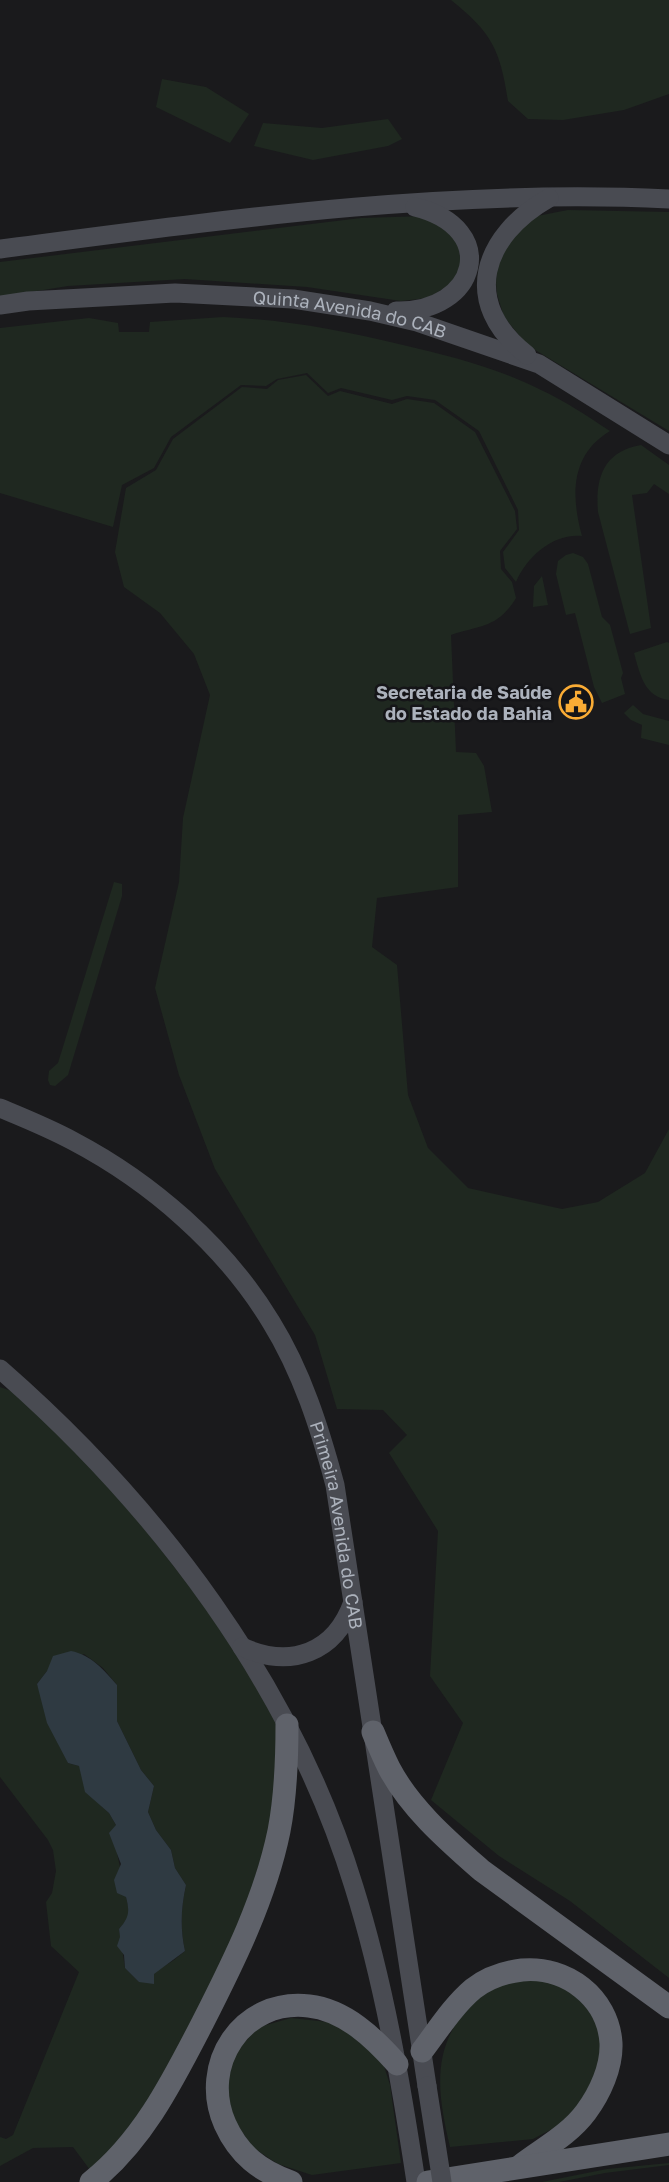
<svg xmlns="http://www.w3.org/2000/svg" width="669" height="2182" font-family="'Golos Text',sans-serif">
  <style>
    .green { fill: #1f2820; fill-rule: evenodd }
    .water { fill: #2f3a42 }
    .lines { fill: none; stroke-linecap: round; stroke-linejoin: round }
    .secondary { stroke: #494b52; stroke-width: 19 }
    .trunk { stroke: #5f626a; stroke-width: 23 }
    .secondary-bridge { stroke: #494b52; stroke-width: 19 }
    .labels { text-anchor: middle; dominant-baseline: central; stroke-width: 5; stroke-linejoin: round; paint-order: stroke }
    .street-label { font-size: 18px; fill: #acb2bc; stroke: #151518 }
    .poi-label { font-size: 18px; font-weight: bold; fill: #acb2bc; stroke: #151518; text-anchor: end }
  </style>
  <rect width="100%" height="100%" fill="#1a1a1c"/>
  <g class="green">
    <path d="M451,0H669V94L624,110L563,120L528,119L508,101C500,49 492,33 451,0Z"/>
    <polygon points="162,79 206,87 249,114 230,143 156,107"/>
    <polygon points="388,119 402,139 388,146 313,160 254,146 263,123 322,128"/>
    <polygon points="568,210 669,212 669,431 527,345 504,317 497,294 496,282 497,269 506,245 532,217"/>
    <polygon points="427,216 458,241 461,266 454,282 428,298 401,301 307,287 185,279 68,286 0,297 0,262 361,218"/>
    <path d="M223,317C288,320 341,330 403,345C450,356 498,368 541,390C565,401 587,416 610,431C570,455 571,496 582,536C554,533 527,556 516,582L505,568L503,552L519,530L518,510L479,431L435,400L407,396L392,400L341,388L328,393L307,373L277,379L266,386L241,385L171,437L154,468L122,485L113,527L0,493V328L89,318L118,323L119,332H149L150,322Z"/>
    <path d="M306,375L328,396L340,391L392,404L407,399L434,403L475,432L515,511L517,529L500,551L501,569L512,582L516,598C498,628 481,625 451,635L456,752L476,753L484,766L492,812L458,815V887L377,898L372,947L397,965L408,1095L428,1148L468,1188L562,1209L598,1202L645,1173L669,1129V1978L570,1901L499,1856L431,1800L463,1723L430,1676L438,1531L389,1453L407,1435L383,1410L337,1409L315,1335L215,1169L179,1075L155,988L179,882L183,818L210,695L194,654L160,613L124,587L115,552L126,488L156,470L173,439L242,387L267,389L278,380Z"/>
    <path d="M641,445L669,465V494L654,484L647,493L632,495L651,628L630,634L598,512C595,478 604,451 641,445Z"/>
    <polygon points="573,553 583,557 588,564 602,617 610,625 623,673 621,678 625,694 602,703 594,687 575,613 566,615 556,574 558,561 566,555"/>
    <polygon points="542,576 548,605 533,607 534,586"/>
    <path d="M667,642L669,643V700C644,697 640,674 634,653Z"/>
    <polygon points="633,705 643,714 669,721 669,745 641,738 642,725 631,720 624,713"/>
    <polygon points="114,882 122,884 122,896 68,1075 55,1086 50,1085 48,1080 49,1071 58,1063"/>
    <path d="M0,1387L34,1399L75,1438L269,1690L287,1774L220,1989L96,2178L73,2147L33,2148L0,2166V2137L6,2139L13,2135L79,1972L51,1946L46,1902L52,1893L56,1871L53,1850L48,1840L0,1777ZM84,1654L103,1668L117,1685V1721L141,1770L154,1786L148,1812L156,1830L171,1850L175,1868L186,1885C181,1908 180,1928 185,1951L174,1960L139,1982L125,1968L119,1929L128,1919L129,1910L117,1853L116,1825L109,1813L99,1804L79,1766L68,1763L37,1684L47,1671Z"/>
    <path d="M514,1980H548L571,1992L593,2014L601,2039L599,2067L589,2094L558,2126L533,2139L450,2147C439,2100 430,2052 465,2012C469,2007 474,2000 479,1996C489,1989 503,1985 514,1980Z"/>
    <polygon points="291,2018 328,2022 360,2039 384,2066 390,2085 401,2163 312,2175 278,2164 252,2147 231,2115 225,2080 238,2049 259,2027"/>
    <polygon points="669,2163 669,2165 605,2173 559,2182 542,2182 607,2169"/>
  </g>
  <path class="water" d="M71,1651C91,1655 103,1669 117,1685V1721L141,1770L154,1786L148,1812L156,1830L171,1850L175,1868L186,1885C181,1908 180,1928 185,1951L154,1974V1984L139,1982L125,1968L124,1955L117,1946L120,1937L119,1929C129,1918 130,1912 126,1897L117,1893L114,1880L121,1864L109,1833L116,1825L109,1813L85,1792L79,1766L68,1763L47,1723L37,1684L47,1671L53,1656Z"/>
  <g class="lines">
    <g class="secondary">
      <path d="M0,249C222,220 445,188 669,199"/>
      <path id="s1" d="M0,305L28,301L175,293L293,299L370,311L417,322L539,364L669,445"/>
      <path d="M396,311C478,313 501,228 415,207"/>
      <path d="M527,355C460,303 482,236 549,198"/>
      <path id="s2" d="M0,1108C24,1118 49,1128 73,1141C151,1182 225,1246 271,1322C302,1372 320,1429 335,1485L427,2086"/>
      <path d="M0,1369C158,1507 292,1684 354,1887C384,1983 401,2083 416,2182"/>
      <path d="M242,1647C291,1669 335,1653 353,1602"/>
    </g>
    <g class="trunk">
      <path d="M373,1732C378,1744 383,1756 389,1768C410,1808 447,1840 481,1870L669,2007"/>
      <path d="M422,2051C438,2030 453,2006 473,1989C487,1978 505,1972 522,1970C566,1966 608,1997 611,2043C612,2067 600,2093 586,2112C569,2135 542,2149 520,2166"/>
      <path d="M91,2182C143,2141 173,2080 203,2022C234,1961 265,1899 279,1831C286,1795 287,1761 287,1725"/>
      <path d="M291,2182C260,2171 239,2155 225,2124C199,2065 242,1998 309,2006C345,2010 374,2038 397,2064"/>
      <polyline points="428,2182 669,2144"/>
    </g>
    <polyline class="secondary-bridge" points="427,2086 442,2182"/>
  </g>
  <defs>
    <symbol id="civic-ring" viewBox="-11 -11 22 22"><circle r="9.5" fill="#151518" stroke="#faac35" stroke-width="1.5"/><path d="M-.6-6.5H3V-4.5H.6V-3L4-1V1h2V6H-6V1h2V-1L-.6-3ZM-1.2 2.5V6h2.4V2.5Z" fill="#faac35"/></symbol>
  </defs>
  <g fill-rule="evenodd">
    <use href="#civic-ring" x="557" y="683" width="38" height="38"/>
  </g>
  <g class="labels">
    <g class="street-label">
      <text stroke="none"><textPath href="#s1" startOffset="352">Quinta Avenida do CAB</textPath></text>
      <text stroke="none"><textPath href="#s2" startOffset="567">Primeira Avenida do CAB</textPath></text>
    </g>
    <g class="poi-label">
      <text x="552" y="692">Secretaria de Saúde<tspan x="552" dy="21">do Estado da Bahia</tspan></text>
    </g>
  </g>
</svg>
